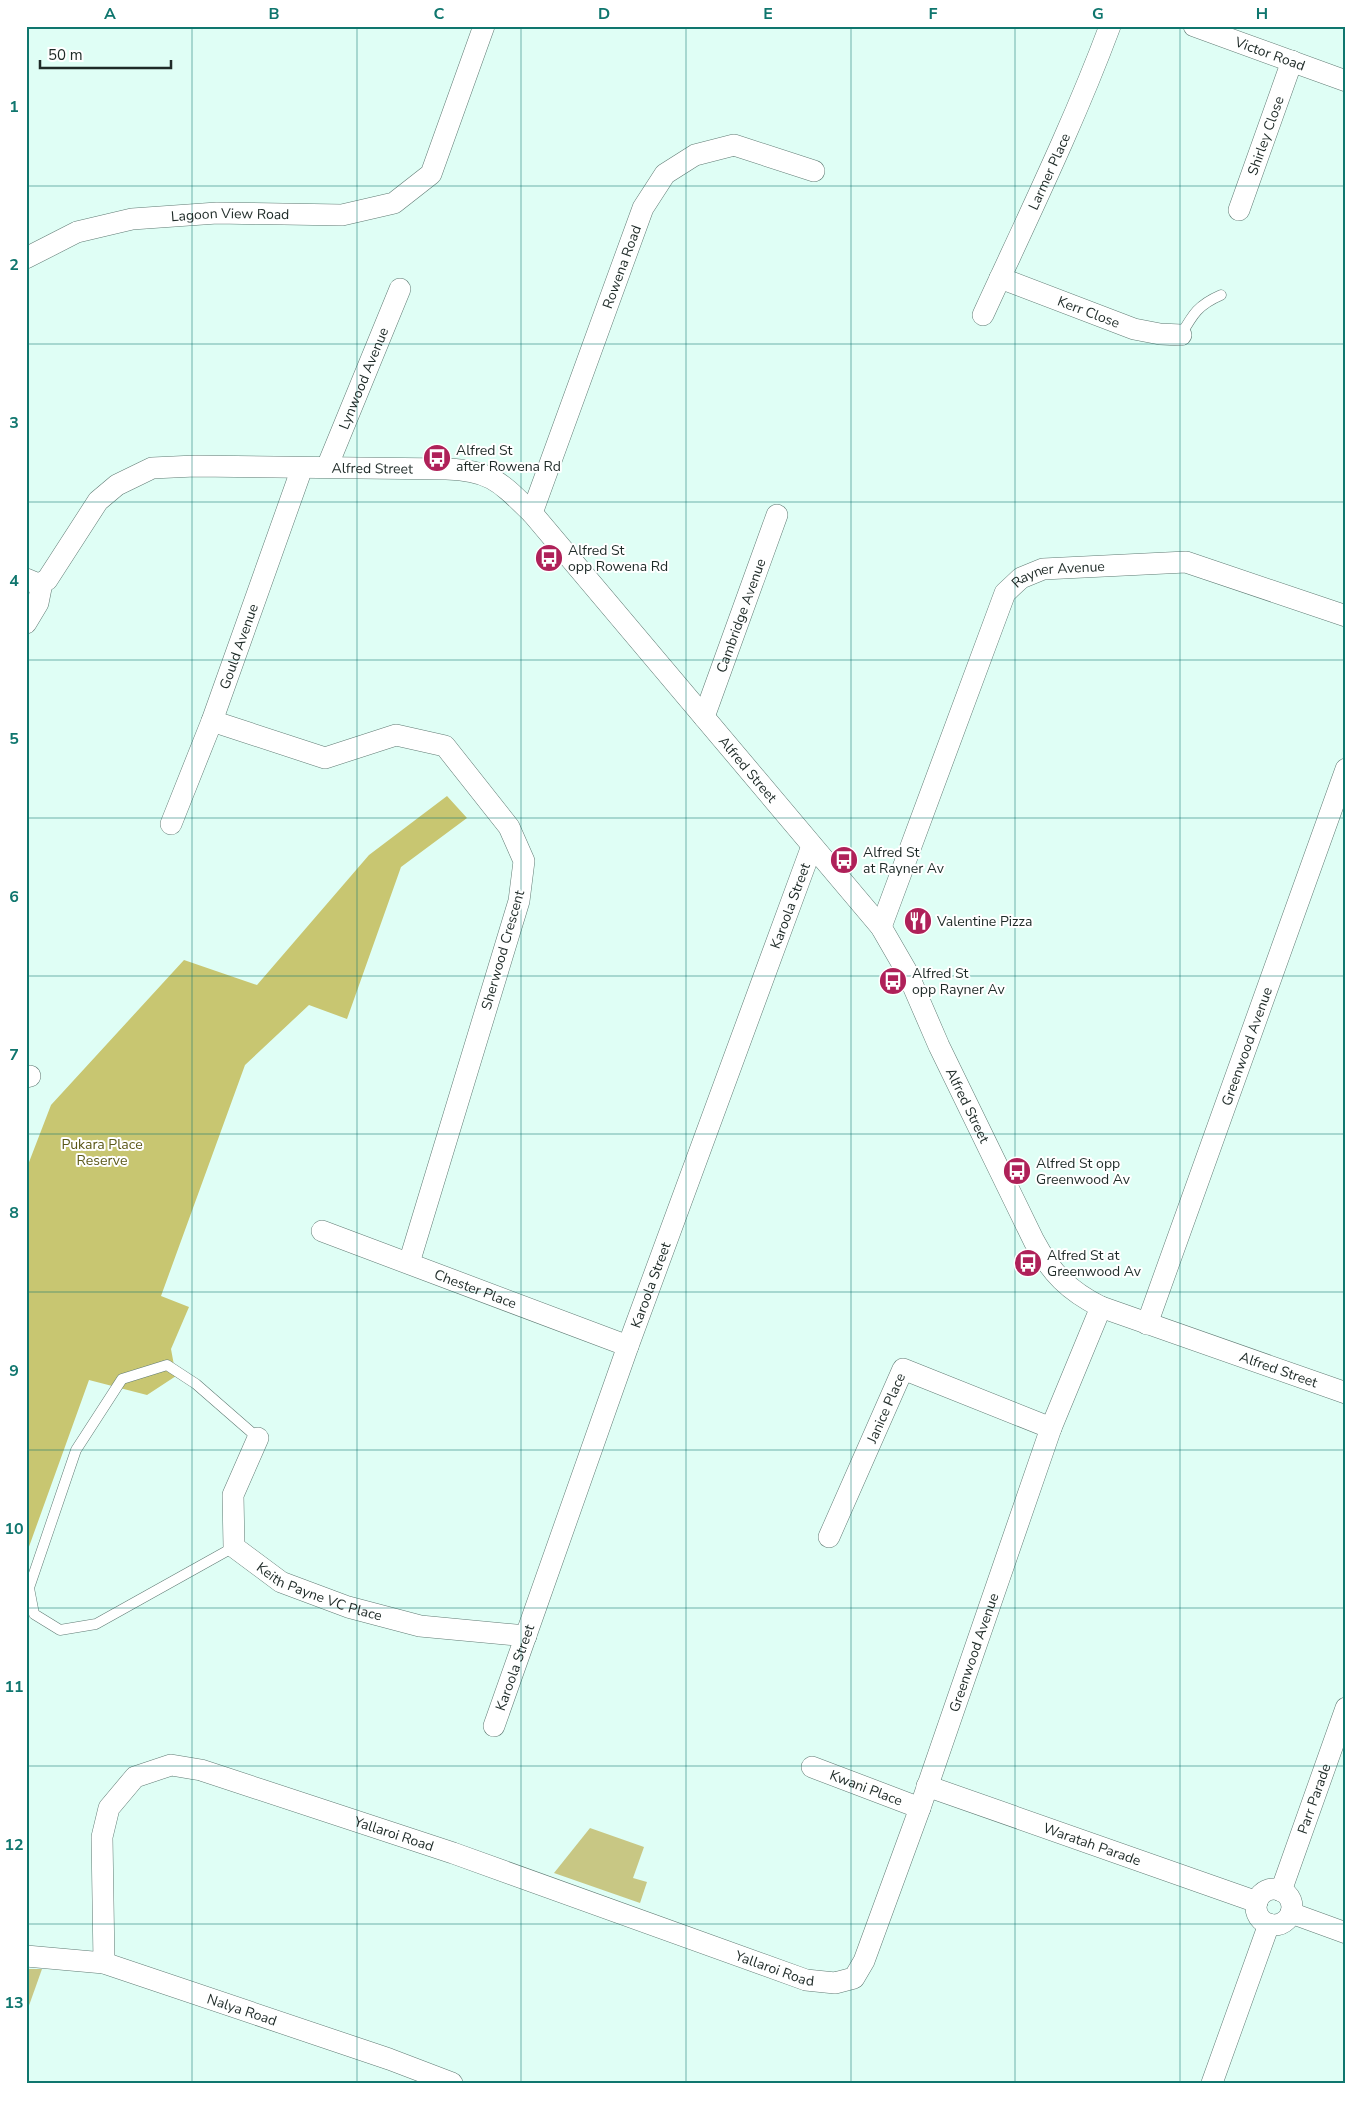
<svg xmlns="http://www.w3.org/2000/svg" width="1372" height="2109" font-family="'Nunito Sans',sans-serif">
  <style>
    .green { fill: #c8c784 }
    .forest { fill: #c8c671 }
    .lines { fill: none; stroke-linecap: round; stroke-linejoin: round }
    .service-casing { stroke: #607b74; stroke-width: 11 }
    .minor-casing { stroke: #607b74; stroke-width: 22 }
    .service { stroke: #fff; stroke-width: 10 }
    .minor { stroke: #fff; stroke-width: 21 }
    .grid { fill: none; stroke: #0f766e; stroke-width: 1; stroke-opacity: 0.55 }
    .labels { text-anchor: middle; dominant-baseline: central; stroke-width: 4; stroke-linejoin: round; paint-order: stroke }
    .street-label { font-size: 14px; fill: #1e2a27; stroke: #fff }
    .poi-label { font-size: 14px; fill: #1e2a27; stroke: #fff; text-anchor: start }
    .park-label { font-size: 14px; fill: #5c591a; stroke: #fff }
    .neatline { fill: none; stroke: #0f766e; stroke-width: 2 }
    .grid-label { font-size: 16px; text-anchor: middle; font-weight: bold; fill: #0f766e }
  </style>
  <rect width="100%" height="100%" fill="#dffef5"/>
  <g class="green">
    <polygon points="590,1828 644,1847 633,1878 647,1882 640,1903 554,1873"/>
    <polygon points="26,1969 42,1969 26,2014"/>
  </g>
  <polygon class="forest" points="447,796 467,818 401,867 347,1019 309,1005 245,1065 161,1296 189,1307 171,1349 176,1376 147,1395 89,1380 26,1555 26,1170 51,1105 184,960 257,985 369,855"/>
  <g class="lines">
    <defs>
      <g id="service">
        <path d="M1181,335C1193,314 1198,305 1221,295"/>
        <polyline points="234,1547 96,1624 60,1630 34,1614 29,1588 76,1450 122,1379 167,1365 196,1384 258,1438"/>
      </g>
      <g id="minor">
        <path id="s1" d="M1194,26L1346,81"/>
        <path id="s2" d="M1239,210L1292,61"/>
        <path id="s3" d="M26,258L77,232L132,219L217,213L342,215L394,203L431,174L484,26"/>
        <path id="s4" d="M1000,278L1134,329L1160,334L1181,335"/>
        <path id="s5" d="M983,315C1027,219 1073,125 1110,26"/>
        <path id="s6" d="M327,467L400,289"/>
        <path id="s7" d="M532,513L643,208L665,174L695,155L734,145L814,171"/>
        <path id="s8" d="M26,579L38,584L47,580L98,501L117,485L152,468L195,466L446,469C491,470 501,483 532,513L881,927L907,972L939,1046L1034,1241C1051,1273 1069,1291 1101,1307L1346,1393"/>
        <polyline points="26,623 38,603 42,583"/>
        <path id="s9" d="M704,717L777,515"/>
        <polyline points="212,721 325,758 396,735 445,746 509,827 524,861 519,901 409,1263"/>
        <path id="s10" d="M171,824L212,721L302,468"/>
        <path id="s11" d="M881,927L1005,593L1021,578L1043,569L1186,562L1346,616"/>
        <polyline points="26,1077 30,1076"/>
        <path id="s12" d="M322,1231L628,1346"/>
        <path id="s13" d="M1147,1324L1346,769"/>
        <path id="s14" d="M258,1438L233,1495L234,1547L281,1582L348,1607L420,1626L526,1636"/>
        <path id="s15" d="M829,1537L903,1369L1051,1428"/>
        <path id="s16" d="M494,1726L628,1346L812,846"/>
        <path id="s17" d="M812,1767L920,1808"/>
        <path id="s18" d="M927,1786L1257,1902"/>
        <circle cx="1274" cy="1907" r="18"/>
        <path id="s19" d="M1281,1891L1346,1708"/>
        <polyline points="1291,1913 1346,1933"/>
        <path id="s20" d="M26,1956L104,1963L389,2059L452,2083"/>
        <path id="s21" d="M104,1963L102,1837L109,1808L135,1777L171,1765L201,1770L453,1853L806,1980L835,1983L854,1978L864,1961L920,1808L1051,1428L1101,1307"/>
        <polyline points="1212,2083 1269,1924"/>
      </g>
    </defs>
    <use href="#service" class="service-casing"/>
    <use href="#minor" class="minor-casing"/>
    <use href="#service" class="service"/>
    <use href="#minor" class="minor"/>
  </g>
  <path class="grid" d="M192,26V2083M357,26V2083M521,26V2083M686,26V2083M851,26V2083M1015,26V2083M1180,26V2083M26,186H1346M26,344H1346M26,502H1346M26,660H1346M26,818H1346M26,976H1346M26,1134H1346M26,1292H1346M26,1450H1346M26,1608H1346M26,1766H1346M26,1924H1346"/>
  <defs>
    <symbol id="bus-disc" viewBox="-11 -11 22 22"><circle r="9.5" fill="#af2159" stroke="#fff"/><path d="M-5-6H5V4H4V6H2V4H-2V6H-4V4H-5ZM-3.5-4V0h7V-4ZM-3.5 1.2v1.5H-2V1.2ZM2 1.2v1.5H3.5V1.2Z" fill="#fff"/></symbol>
    <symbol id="restaurant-disc" viewBox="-11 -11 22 22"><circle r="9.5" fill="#af2159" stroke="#fff"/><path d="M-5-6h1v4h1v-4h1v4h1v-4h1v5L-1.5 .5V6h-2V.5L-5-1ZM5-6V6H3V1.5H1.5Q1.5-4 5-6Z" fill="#fff"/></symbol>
  </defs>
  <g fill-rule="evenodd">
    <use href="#bus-disc" x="421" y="442" width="32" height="32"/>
    <use href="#bus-disc" x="533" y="542" width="32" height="32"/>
    <use href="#bus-disc" x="828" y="844" width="32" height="32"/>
    <use href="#restaurant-disc" x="902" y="905" width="32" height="32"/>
    <use href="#bus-disc" x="877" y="965" width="32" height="32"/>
    <use href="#bus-disc" x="1001" y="1155" width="32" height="32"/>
    <use href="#bus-disc" x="1012" y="1247" width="32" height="32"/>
  </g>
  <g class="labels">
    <g class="street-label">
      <text stroke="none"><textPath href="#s1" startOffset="81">Victor Road</textPath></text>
      <text stroke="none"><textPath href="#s2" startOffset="79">Shirley Close</textPath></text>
      <text stroke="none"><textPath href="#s5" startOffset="158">Larmer Place</textPath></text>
      <text stroke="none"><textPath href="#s3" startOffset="212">Lagoon View Road</textPath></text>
      <text stroke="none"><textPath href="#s7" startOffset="262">Rowena Road</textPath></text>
      <text stroke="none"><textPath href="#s4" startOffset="95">Kerr Close</textPath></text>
      <text stroke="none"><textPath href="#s6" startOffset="96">Lynwood Avenue</textPath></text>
      <text stroke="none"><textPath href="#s8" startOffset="401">Alfred Street</textPath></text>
      <text stroke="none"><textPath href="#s11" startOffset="416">Rayner Avenue</textPath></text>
      <text stroke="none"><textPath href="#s9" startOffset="108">Cambridge Avenue</textPath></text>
      <text stroke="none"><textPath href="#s10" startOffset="190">Gould Avenue</textPath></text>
      <text stroke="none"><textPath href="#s8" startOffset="910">Alfred Street</textPath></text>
      <text stroke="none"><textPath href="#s16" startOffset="872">Karoola Street</textPath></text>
      <text transform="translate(503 950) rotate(-74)">Sherwood Crescent</text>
      <text stroke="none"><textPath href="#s13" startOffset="295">Greenwood Avenue</textPath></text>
      <text stroke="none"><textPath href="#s8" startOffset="1315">Alfred Street</textPath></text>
      <text stroke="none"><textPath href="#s16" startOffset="468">Karoola Street</textPath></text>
      <text stroke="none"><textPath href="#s12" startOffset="164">Chester Place</textPath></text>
      <text stroke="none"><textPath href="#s8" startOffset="1750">Alfred Street</textPath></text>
      <text stroke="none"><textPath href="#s15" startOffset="141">Janice Place</textPath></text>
      <text stroke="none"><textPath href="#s14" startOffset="212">Keith Payne VC Place</textPath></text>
      <text stroke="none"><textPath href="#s21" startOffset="1301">Greenwood Avenue</textPath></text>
      <text stroke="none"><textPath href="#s16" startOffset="62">Karoola Street</textPath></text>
      <text stroke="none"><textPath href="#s17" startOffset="58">Kwani Place</textPath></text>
      <text stroke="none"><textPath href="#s19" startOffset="98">Parr Parade</textPath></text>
      <text stroke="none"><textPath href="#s21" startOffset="468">Yallaroi Road</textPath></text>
      <text stroke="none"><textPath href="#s18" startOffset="175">Waratah Parade</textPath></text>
      <text stroke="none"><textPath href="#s21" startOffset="872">Yallaroi Road</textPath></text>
      <text stroke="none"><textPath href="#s20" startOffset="224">Nalya Road</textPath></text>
    </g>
    <g class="poi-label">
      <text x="456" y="450">Alfred St<tspan x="456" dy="16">after Rowena Rd</tspan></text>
      <text x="568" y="550">Alfred St<tspan x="568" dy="16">opp Rowena Rd</tspan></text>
      <text x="863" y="852">Alfred St<tspan x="863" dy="16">at Rayner Av</tspan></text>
      <text x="937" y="921">Valentine Pizza</text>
      <text x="912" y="973">Alfred St<tspan x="912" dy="16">opp Rayner Av</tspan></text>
      <text x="1036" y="1163">Alfred St opp<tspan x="1036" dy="16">Greenwood Av</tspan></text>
      <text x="1047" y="1255">Alfred St at<tspan x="1047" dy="16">Greenwood Av</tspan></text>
    </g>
    <g class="park-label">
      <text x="102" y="1144">Pukara Place<tspan x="102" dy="16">Reserve</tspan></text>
    </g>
  </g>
  <rect width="1372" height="2109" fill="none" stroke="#ffffff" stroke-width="55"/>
  <path d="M40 60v8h131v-8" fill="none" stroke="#1e2a27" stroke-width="2.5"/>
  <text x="48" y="60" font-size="15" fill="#1e2a27" stroke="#ffffff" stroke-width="4" paint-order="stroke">50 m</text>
  <rect x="28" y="28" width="1316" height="2054" class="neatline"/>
  <g class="grid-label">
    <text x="110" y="19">A</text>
    <text x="274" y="19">B</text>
    <text x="439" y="19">C</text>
    <text x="604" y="19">D</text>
    <text x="768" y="19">E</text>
    <text x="933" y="19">F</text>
    <text x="1098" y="19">G</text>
    <text x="1262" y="19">H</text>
    <text x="14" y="112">1</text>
    <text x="14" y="270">2</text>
    <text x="14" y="428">3</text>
    <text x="14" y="586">4</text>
    <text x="14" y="744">5</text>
    <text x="14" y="902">6</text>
    <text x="14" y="1060">7</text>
    <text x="14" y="1218">8</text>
    <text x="14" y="1376">9</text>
    <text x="14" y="1534">10</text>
    <text x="14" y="1692">11</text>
    <text x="14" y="1850">12</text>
    <text x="14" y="2008">13</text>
  </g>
</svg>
